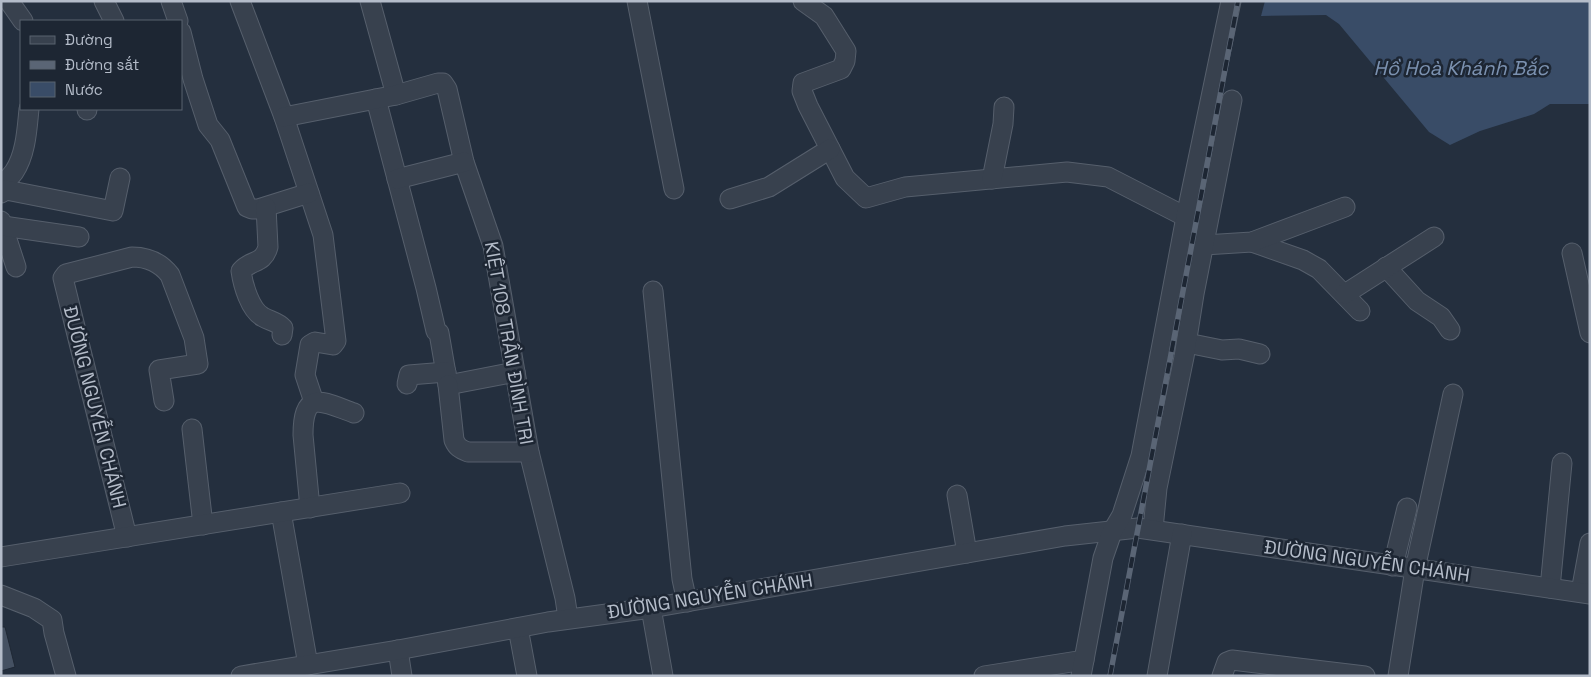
<svg xmlns="http://www.w3.org/2000/svg" width="1591" height="677" font-family="'Space Grotesk',sans-serif">
  <style>
    .water { fill: #394c67 }
    .building { fill: #455162; stroke: #1f2835 }
    .lines { fill: none; stroke-linecap: round; stroke-linejoin: round }
    .minor-casing { stroke: #565f6c; stroke-width: 21 }
    .minor { stroke: #38414e; stroke-width: 19 }
    .rail-casing { stroke: #5a6575; stroke-width: 5.5 }
    .rail { stroke: #1d2633; stroke-width: 4; stroke-dasharray: 11; stroke-linecap: butt }
    .labels { text-anchor: middle; dominant-baseline: central; stroke-width: 5; stroke-linejoin: round; paint-order: stroke }
    .street-label { font-size: 19px; fill: #b4bcc9; stroke: #1d2633 }
    .water-label { font-size: 20px; font-style: italic; fill: #7c92b1; stroke: #1d2633 }
  </style>
  <rect width="100%" height="100%" fill="#242f3e"/>
  <polygon class="water" points="1265,1 1590,1 1590,104 1550,104 1534,114 1480,131 1450,145 1429,132 1339,24 1326,15 1261,16"/>
  <polygon class="building" points="1,627 5,627 15,667 1,671"/>
  <g class="lines">
    <defs>
      <g id="minor">
        <polyline points="9,1 23,21"/>
        <polyline points="104,1 114,21"/>
        <polyline points="171,1 178,21"/>
        <polyline points="240,1 284,117 323,235 336,341 333,345 315,342 310,345 305,375 314,402"/>
        <polyline points="370,1 396,95"/>
        <polyline points="637,1 674,189"/>
        <polyline points="803,1 824,16 846,51 845,61 841,69 803,83 802,91 808,106 845,178 866,198 905,187 1067,172 1108,177 1186,217"/>
        <polyline points="181,32 193,79 208,125 220,140 247,207 252,209 258,209 309,193"/>
        <polyline points="376,99 426,288 436,331 439,333 448,385 515,372"/>
        <polyline points="87,109 87,110"/>
        <polyline points="284,117 396,95 438,83 443,83 447,89 464,162 493,246 529,452 565,598 568,618"/>
        <polyline points="397,179 464,162"/>
        <polyline points="992,179 1003,124 1004,107"/>
        <path d="M1,188C5,182 10,177 14,172C26,154 27,129 29,109"/>
        <polyline points="1,193 6,190 113,211 120,178"/>
        <polyline points="730,199 769,187 830,149"/>
        <path d="M266,207L268,247C263,265 251,259 241,271C243,285 250,310 263,317C270,321 278,322 283,328L282,335"/>
        <polyline points="1,221 16,267"/>
        <polyline points="3,226 79,237"/>
        <polyline points="1252,242 1303,260 1319,269 1360,311"/>
        <polyline points="1204,245 1252,242 1345,207"/>
        <polyline points="1572,253 1590,333"/>
        <polyline points="1386,267 1417,301 1441,317 1450,330"/>
        <polyline points="653,291 682,579 687,602"/>
        <polyline points="1345,294 1434,237"/>
        <polyline points="1187,343 1222,350 1239,349 1260,354"/>
        <polyline points="407,384 409,375 446,372"/>
        <path d="M448,385L454,440C457,447 460,449 468,452H529"/>
        <polyline points="192,429 203,525"/>
        <polyline points="957,495 967,553"/>
        <path d="M310,508L303,435C303,388 323,402 354,413"/>
        <polyline points="281,512 308,665"/>
        <polyline points="1153,529 1157,488 1184,357 1194,294 1232,100"/>
        <path d="M127,537L63,278L66,274L132,257C147,257 160,262 170,275L194,338L198,364L159,370L164,401"/>
        <polyline points="1,557 400,493"/>
        <polyline points="1393,566 1407,508"/>
        <polyline points="1550,588 1562,463"/>
        <polyline points="1581,592 1590,543"/>
        <polyline points="1,595 34,608 52,620 54,633 66,676"/>
        <polyline points="651,608 663,676"/>
        <polyline points="518,628 527,676"/>
        <polyline points="398,650 402,676"/>
        <polyline points="241,676 398,650 548,622 651,608 1065,536 1138,528 1590,594"/>
        <polyline points="984,676 1084,660"/>
        <polyline points="1081,676 1103,558 1112,532 1122,515 1141,456 1186,217 1231,1"/>
        <polyline points="1157,676 1182,534"/>
        <polyline points="1222,676 1227,662 1232,660 1365,676"/>
        <polyline points="1398,676 1415,569 1453,394"/>
      </g>
    </defs>
    <use href="#minor" class="minor-casing"/>
    <use href="#minor" class="minor"/>
    <defs>
      <polyline id="rail" points="1110,676 1238,1"/>
    </defs>
    <use href="#rail" class="rail-casing"/>
    <use href="#rail" class="rail"/>
  </g>
  <g class="labels">
    <g class="street-label">
      <text transform="translate(509 343) rotate(80)">KIỆT 108 TRẦN ĐÌNH TRI</text>
      <text transform="translate(95 407) rotate(76)">ĐƯỜNG NGUYỄN CHÁNH</text>
      <text transform="translate(1367 561) rotate(8)">ĐƯỜNG NGUYỄN CHÁNH</text>
      <text transform="translate(710 596) rotate(-9)">ĐƯỜNG NGUYỄN CHÁNH</text>
    </g>
    <g class="water-label">
      <text x="1461" y="68">Hồ Hoà Khánh Bắc</text>
    </g>
  </g>
  <rect width="1591" height="677" fill="none" stroke="#b4bcc9" stroke-width="5"/>
  <rect x="20" y="20" width="162" height="90" fill="#1d2633" stroke="#59626f"/>
  <rect x="30" y="36" width="25" height="8" fill="#38414e" stroke="#59626f"/>
  <text x="65" y="45" font-size="15" fill="#b4bcc9">Đường</text>
  <rect x="30" y="61" width="25" height="8" fill="#5a6575" stroke="#59626f"/>
  <text x="65" y="70" font-size="15" fill="#b4bcc9">Đường sắt</text>
  <rect x="30" y="82" width="25" height="15" fill="#394c67" stroke="#59626f"/>
  <text x="65" y="95" font-size="15" fill="#b4bcc9">Nước</text>
</svg>
